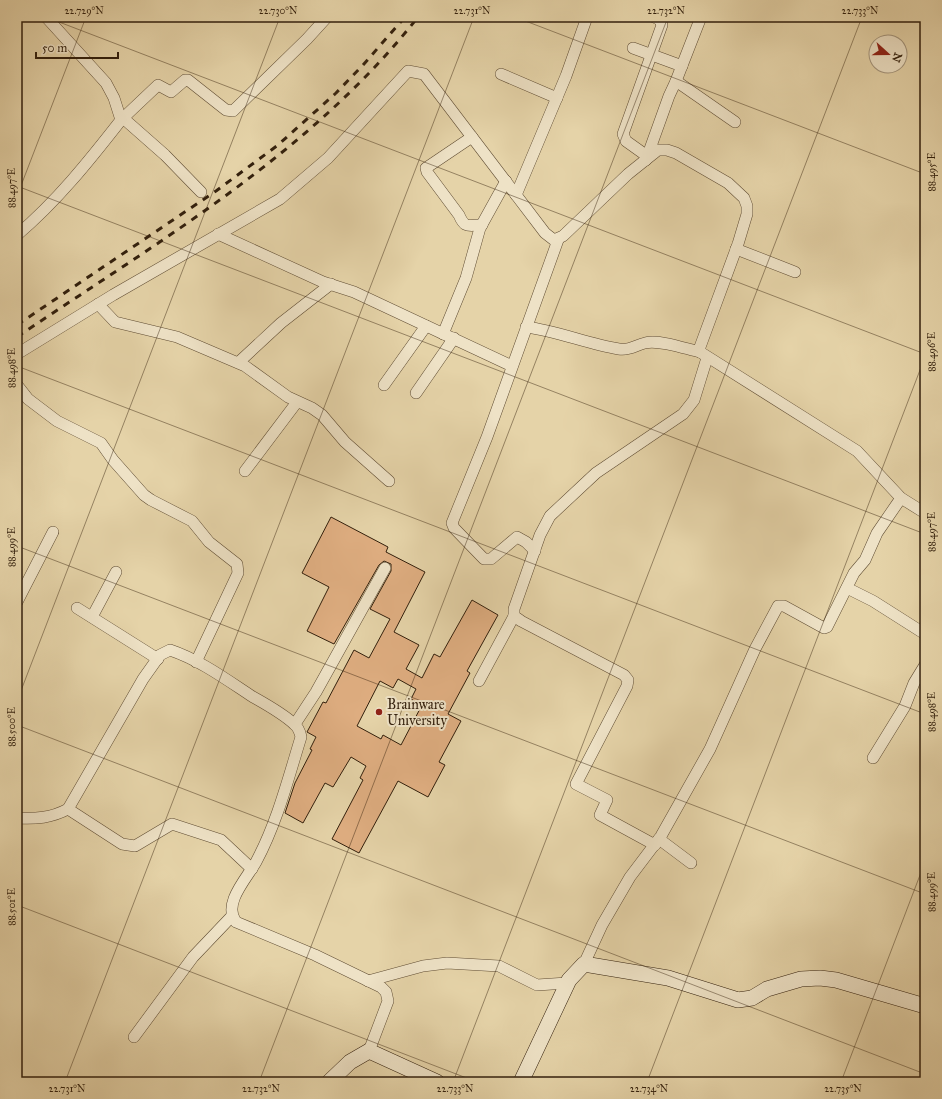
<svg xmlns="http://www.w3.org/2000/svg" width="942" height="1099" font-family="'IM FELL Great Primer',serif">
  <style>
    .building { fill: #dfae81; stroke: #321f0c; fill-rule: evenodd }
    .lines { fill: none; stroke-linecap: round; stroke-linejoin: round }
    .street-casing { stroke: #5f4c33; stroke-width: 12 }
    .secondary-casing { stroke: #321f0c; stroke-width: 16 }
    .street { stroke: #eee2c6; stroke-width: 11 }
    .secondary { stroke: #eee2c6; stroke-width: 15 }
    .rail { stroke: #321f0c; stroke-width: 3; stroke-dasharray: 7 7; stroke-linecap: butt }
    .ticks { fill: none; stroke: #321f0c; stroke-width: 1; stroke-opacity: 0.45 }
    .poi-dot { fill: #8f2418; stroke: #eee2c6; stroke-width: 1.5 }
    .labels { text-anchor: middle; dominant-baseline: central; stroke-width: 4; stroke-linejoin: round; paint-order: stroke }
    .poi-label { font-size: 14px; fill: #321f0c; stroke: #eee2c6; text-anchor: start }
    .neatline { fill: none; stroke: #321f0c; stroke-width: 1.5 }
    .ticks-label { font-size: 10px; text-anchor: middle; fill: #321f0c }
  </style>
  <rect width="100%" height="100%" fill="#e5d3a8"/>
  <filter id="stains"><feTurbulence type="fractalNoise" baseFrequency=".005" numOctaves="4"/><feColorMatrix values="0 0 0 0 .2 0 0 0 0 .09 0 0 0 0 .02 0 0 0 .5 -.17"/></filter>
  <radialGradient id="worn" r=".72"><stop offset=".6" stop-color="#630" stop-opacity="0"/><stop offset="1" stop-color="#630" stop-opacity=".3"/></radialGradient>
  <path class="building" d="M331,517L388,547L386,552L425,572L394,632L419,645L406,669L422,678L434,654L440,657L472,600L498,615L467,671L470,673L448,714L461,721L439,762L445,765L428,797L398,781L359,853L332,839L363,780L360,778L366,766L351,757L333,787L325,783L303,823L285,813L295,783L312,750L310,749L316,737L307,732L323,702L326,703L354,650L369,658L390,619L370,609L391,571V564L384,561L379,565L334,644L307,631L329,587L302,573ZM398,679L416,689L411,699L422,705L401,745L383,735L381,739L357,726L380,681L393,688Z"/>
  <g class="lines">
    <defs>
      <g id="street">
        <polyline points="633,48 682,66"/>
        <polyline points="501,74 557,98"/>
        <polyline points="676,81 735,122"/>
        <polyline points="123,118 165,155 201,192"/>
        <polyline points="121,120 158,85 171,92 185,80 188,80 226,110 233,111 307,39 327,17"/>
        <path d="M472,137L426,168L427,172L459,215C465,229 468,225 482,225"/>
        <polyline points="647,156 626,141 623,134 662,25 660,20 654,17"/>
        <polyline points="646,160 669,96 676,81 701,17"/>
        <polyline points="516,195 566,76 587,17"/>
        <polyline points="218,234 323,282 354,292 512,366"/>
        <path d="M17,235C57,201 89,161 121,120L114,98L106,83L46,17"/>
        <polyline points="736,249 795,272"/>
        <polyline points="98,304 115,322 177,337 245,366 288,397 312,408 322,415 345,442 389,481"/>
        <path d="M526,327C558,331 587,344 619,349C629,351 636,345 645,343C659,339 686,349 700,352"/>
        <polyline points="443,334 466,278 480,228 506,181"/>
        <polyline points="17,354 113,295 280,199 328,158 408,71 424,74 545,233 554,240 563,236 628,174 658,150 667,150 676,153 728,183 744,198 747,206 747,214 738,244 700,347 700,352 857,451 901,498 925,513"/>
        <polyline points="239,362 281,323 331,284"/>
        <polyline points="17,385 28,399 57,421 101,443 113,460 144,495 151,500 192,521 209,542 237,564 238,573 196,662"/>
        <polyline points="384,385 426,326"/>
        <polyline points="416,393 454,338"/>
        <polyline points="245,471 297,402"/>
        <polyline points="535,551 526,542 517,537 491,559 484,559 454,528 452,523 487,437 558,240"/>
        <polyline points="847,588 873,601 925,634"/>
        <polyline points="17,602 53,532"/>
        <polyline points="77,608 158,659"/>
        <polyline points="92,617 116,572"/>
        <polyline points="479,681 514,616"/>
        <polyline points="295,724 316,692 385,568"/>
        <polyline points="873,758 905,706 914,683 925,665"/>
        <polyline points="68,809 122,844 135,846 172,824 221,840 252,869"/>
        <path d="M17,818C36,819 51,818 68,809L143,679L160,655L170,650C200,660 227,680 253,697C267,705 282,713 294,724C298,727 300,732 301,737C288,779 277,823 256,862C247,878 222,904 236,922L315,955L381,987L386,992L388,1001L369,1051"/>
        <polyline points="659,839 691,863"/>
        <polyline points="655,845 600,815 607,800 576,784 627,686 628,680 624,675 521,621 514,616 514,609 540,535 550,516 596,473 683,414 694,400 707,358"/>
        <polyline points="584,964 602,925 630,877 661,836 710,749 755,649 778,606 784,606 824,628 827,627 854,573 865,560 877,533 901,498"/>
        <polyline points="368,981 423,966 447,963 499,966 537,985 567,983"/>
        <polyline points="134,1037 193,957 232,916"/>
      </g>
      <g id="secondary">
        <polyline points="329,1082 350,1062 369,1051 437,1082"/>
        <polyline points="521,1082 569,980 584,964 668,978 738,1000 752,998 767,989 801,979 820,978 836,980 925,1006"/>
      </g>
    </defs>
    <use href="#street" class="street-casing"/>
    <use href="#secondary" class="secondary-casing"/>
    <use href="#street" class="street"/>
    <use href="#secondary" class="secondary"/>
    <g class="rail">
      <polyline points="17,325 216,191 278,145 336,93 363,65 405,17"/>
      <path d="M17,337C159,241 311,153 418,17"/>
    </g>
  </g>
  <path class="ticks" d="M46,17L925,354M515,17L925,174M17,186L925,534M17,196L86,17M17,366L925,714M17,546L925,894M17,701L280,17M17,725L925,1074M17,905L477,1082M65,1082L474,17M259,1082L668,17M453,1082L862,17M647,1082L925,357M841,1082L925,862"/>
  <circle class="poi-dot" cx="379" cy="712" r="4"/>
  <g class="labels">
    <g class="poi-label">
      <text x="387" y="704">Brainware<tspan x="387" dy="16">University</tspan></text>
    </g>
  </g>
  <rect width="942" height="1099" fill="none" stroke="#e5d3a8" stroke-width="44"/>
  <g transform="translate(888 54) rotate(111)"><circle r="19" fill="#eee2c6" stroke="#a3947c"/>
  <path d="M0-3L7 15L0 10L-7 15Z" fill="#8f2418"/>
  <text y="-6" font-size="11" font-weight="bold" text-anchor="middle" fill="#321f0c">N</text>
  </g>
  <path d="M36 52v6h82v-6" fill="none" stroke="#321f0c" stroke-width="2"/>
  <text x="42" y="52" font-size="12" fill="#321f0c" stroke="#eee2c6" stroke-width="3" paint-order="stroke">50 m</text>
  <rect x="22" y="22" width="898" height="1055" class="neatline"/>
  <g class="ticks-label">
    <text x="84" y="14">22.729°N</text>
    <text x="278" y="14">22.730°N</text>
    <text x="472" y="14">22.731°N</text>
    <text x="666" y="14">22.732°N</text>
    <text x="860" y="14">22.733°N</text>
    <text transform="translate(931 172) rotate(-90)" y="4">88.495°E</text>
    <text transform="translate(11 188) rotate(-90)" y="4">88.497°E</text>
    <text transform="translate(931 352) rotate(-90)" y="4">88.496°E</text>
    <text transform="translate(11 368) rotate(-90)" y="4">88.498°E</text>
    <text transform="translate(931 532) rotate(-90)" y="4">88.497°E</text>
    <text transform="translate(11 547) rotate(-90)" y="4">88.499°E</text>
    <text transform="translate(931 712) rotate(-90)" y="4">88.498°E</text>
    <text transform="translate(11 727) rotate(-90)" y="4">88.500°E</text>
    <text transform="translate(931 892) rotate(-90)" y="4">88.499°E</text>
    <text transform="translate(11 907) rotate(-90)" y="4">88.501°E</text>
    <text x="67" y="1092">22.731°N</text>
    <text x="261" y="1092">22.732°N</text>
    <text x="455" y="1092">22.733°N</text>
    <text x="649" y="1092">22.734°N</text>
    <text x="843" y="1092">22.735°N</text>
  </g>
  <rect width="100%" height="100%" filter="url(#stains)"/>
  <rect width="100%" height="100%" fill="url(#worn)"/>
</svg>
